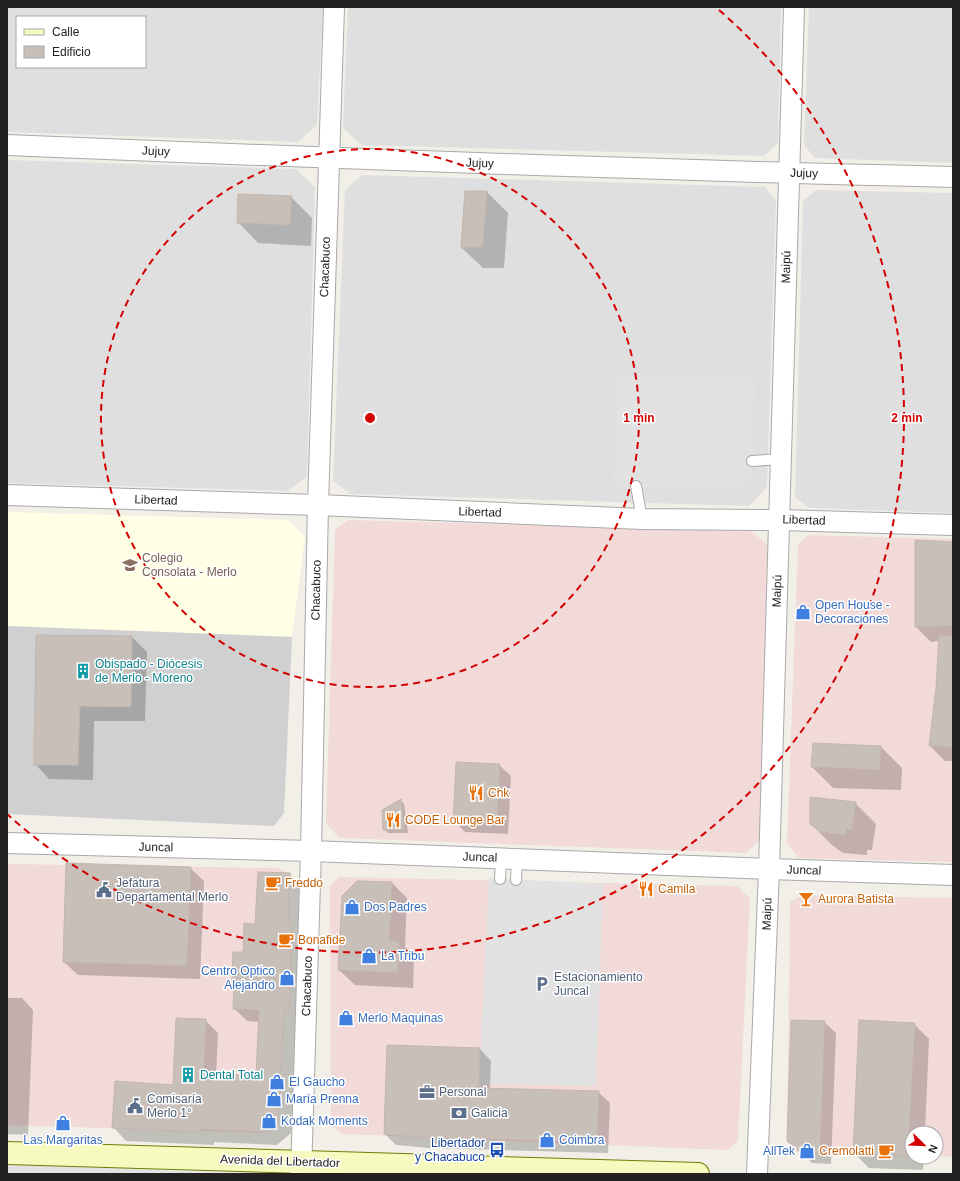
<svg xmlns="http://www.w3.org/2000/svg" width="960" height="1181" font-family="Helvetica,sans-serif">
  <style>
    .residential { fill: #e0dfdf; fill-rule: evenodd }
    .commercial { fill: #f2dad9 }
    .education { fill: #ffffe5 }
    .religious { fill: #d0d0d0 }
    .parking { fill: #e2e2e2 }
    .shadow { fill: #0003 }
    .building { fill: #c7bfb8; stroke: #c4b6ab }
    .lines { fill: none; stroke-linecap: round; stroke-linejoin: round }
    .lane-casing { stroke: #a9a9a9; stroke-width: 12 }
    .street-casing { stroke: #a9a9a9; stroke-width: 22 }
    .secondary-casing { stroke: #707d05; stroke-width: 24 }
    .lane { stroke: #fff; stroke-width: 10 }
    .street { stroke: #fff; stroke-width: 20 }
    .secondary { stroke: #f7fabf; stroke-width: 22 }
    .ring { fill: none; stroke: #d40000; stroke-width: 2; stroke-dasharray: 7 5 }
    .labels { text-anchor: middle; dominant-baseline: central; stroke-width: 3; stroke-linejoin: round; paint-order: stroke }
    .street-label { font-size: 12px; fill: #222; stroke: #fff }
    .education-label { font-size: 12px; fill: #785e54; stroke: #fff; text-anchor: start }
    .shop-label { font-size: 12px; fill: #366cbe; stroke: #fff; text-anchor: start }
    .culture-label { font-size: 12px; fill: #0d838f; stroke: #fff; text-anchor: start }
    .food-label { font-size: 12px; fill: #c56008; stroke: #fff; text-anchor: start }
    .service-label { font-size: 12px; fill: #4e5e75; stroke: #fff; text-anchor: start }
    .transit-label { font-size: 12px; fill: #164399; stroke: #fff; text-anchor: end }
    .centre { fill: #d40000; stroke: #fff; stroke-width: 2 }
    .ring-label { font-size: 12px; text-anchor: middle; font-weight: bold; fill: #d40000; stroke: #fff; stroke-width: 3; stroke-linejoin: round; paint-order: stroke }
  </style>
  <rect width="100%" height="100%" fill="#f2efe9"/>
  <g class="residential">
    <path d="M7,7H323L317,125L298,142L7,132ZM17,17H145V67H17Z"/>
    <polygon points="348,7 781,7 778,143 764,156 361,145 343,128"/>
    <polygon points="809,7 953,7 953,163 815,158 804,145"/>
    <polygon points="7,160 296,169 315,187 307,476 288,491 7,483"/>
    <polygon points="362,175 765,187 776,201 767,487 749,506 350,494 333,481 345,190"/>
    <polygon points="816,190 953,193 953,513 809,508 795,497 803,201"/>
  </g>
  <g class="commercial">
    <polygon points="348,520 751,531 769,546 760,840 746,853 339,838 326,823 335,530"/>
    <polygon points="808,535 953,539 953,862 799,858 787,843 798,544"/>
    <polygon points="7,864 277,868 288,873 278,1119 264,1133 7,1125"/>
    <polygon points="339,877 737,886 750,898 738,1141 727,1150 343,1134 331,1125 330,886"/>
    <polygon points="802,895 953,898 953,1157 936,1156 936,1133 912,1133 912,1156 797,1152 787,1141 790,902"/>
  </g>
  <polygon class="education" points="7,512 288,520 305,537 292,637 7,626"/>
  <polygon class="religious" points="7,626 292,637 284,813 274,826 7,814"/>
  <g class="parking">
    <polygon points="617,375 754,378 752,477 741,489 614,486"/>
    <polygon points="489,878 603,884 596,1086 479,1084"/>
    <polygon points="7,1164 249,1174 7,1174"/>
  </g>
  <g class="shadow">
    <polygon points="487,192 508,213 504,268 483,268 462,248"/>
    <polygon points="291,197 312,218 311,246 258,243 238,222"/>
    <polygon points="953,543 953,761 945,761 930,746 937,688 939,641 931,642 916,627"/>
    <polygon points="132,637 147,652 145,721 94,721 93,780 49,779 35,764"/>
    <polygon points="814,744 881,747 902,768 901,790 833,788 812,767"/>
    <polygon points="499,765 511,776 508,834 465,832 454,821"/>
    <polygon points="401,800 404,804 408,833 388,833 384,829"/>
    <polygon points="855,803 876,824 872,850 867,850 867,855 843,853 832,845 811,824"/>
    <polygon points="190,868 204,881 200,979 78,975 64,962"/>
    <polygon points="290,874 302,887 291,1133 277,1145 214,1142 214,1145 126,1141 114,1128 174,1086 205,1020 218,1033 216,1075 257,1077 259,1022 247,1021 234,1008 235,985 233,982 256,925"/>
    <polygon points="392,883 407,898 405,947 414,957 413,988 355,985 339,970"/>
    <polygon points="7,998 22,998 33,1010 28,1135 7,1134"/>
    <polygon points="824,1022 836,1033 831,1164 812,1163 788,1140"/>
    <polygon points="914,1024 929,1039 925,1133 912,1133 912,1157 924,1157 923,1170 869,1168 854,1153"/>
    <polygon points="480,1049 491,1061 490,1089 598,1092 610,1103 608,1153 428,1148 396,1145 385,1134"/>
  </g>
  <g class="building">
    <polygon points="465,191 487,191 483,247 461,248"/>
    <polygon points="238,194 292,196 290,225 237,223"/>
    <polygon points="915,540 953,542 953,626 915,627"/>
    <polygon points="36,635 132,636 131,707 80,706 78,765 34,765"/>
    <polygon points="939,636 953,636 953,747 929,746 936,688"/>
    <polygon points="813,743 881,746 880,770 811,767"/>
    <polygon points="456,762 500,764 497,824 453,822"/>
    <polygon points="810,797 856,802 852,830 847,829 846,835 821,832 810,824"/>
    <polygon points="401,799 405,830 383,830 382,810"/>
    <polygon points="66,863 191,867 187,966 63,962"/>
    <polygon points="258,872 290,873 288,892 289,925 292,925 289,1011 284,1010 278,1120 264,1132 201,1129 201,1132 112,1128 115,1081 173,1085 176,1018 206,1019 204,1073 256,1076 259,1010 233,1009 234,983 232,983 233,952 243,952 244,923 255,924"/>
    <polygon points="357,881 392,882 389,941 399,941 398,973 338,970 342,896"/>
    <polygon points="791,1020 825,1021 820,1153 800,1152 787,1141"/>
    <polygon points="859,1020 915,1023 908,1156 853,1153"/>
    <polygon points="387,1045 480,1048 479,1088 599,1091 597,1142 416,1137 384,1134"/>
  </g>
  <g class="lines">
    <defs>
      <g id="lane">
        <polyline points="752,461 781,459"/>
        <polyline points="636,486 642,519"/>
        <polyline points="500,879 501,858"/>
        <polyline points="516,880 517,859"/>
      </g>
      <g id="street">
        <path d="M7,145C322,158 638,170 953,177"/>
        <polyline points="7,495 318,505 642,519 779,520 953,525"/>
        <polyline points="7,843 311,851 769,869 953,875"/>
        <polyline points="301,1174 311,851 318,505 334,7"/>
        <polyline points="757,1174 769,869 794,7"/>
      </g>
      <polyline id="secondary" points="7,1153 698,1174"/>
    </defs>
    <use href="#lane" class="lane-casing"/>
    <use href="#street" class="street-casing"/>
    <use href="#secondary" class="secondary-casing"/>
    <use href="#lane" class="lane"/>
    <use href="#street" class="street"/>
    <use href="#secondary" class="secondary"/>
  </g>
  <g class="ring">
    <circle cx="370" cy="418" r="269"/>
    <path d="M719 10A537 537 0 1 1 7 814"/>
  </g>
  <defs>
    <symbol id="school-bare" viewBox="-9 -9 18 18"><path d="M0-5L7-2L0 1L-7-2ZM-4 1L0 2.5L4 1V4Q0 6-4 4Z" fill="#8d6e63" stroke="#fff" stroke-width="2.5" paint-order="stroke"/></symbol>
    <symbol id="shop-bare" viewBox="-9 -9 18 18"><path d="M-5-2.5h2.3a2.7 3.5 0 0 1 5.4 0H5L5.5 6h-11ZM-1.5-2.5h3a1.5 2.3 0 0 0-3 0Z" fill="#3f7fe0" stroke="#fff" stroke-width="2.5" paint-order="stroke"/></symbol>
    <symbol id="building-bare" viewBox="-9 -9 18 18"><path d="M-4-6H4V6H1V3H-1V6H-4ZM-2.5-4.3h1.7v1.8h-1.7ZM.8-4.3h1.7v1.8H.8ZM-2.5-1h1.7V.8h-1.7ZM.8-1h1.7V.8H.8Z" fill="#0f9aa8" stroke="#fff" stroke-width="2.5" paint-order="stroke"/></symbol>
    <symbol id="restaurant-bare" viewBox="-9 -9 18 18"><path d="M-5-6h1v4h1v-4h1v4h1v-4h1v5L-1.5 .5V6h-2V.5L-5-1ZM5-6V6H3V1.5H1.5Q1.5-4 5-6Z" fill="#e8710a" stroke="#fff" stroke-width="2.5" paint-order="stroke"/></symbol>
    <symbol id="cafe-bare" viewBox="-9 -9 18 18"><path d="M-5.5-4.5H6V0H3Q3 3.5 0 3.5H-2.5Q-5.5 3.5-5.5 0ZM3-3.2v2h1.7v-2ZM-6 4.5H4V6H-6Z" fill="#e8710a" stroke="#fff" stroke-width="2.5" paint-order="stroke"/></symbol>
    <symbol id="civic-bare" viewBox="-9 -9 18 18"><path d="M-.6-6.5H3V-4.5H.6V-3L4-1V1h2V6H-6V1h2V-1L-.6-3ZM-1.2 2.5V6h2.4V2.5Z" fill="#5c6f8a" stroke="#fff" stroke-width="2.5" paint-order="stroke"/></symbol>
    <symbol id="bar-bare" viewBox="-9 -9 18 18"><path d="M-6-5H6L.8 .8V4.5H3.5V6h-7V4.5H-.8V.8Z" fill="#e8710a" stroke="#fff" stroke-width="2.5" paint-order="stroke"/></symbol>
    <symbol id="parking-bare" viewBox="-9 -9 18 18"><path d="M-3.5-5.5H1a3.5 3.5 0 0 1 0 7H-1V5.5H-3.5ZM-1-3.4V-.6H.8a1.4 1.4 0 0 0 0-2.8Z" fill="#5c6f8a" stroke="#fff" stroke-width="2.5" paint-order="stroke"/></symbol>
    <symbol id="office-bare" viewBox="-9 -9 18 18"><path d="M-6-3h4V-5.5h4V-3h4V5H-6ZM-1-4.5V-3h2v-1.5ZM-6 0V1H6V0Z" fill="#5c6f8a" stroke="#fff" stroke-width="2.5" paint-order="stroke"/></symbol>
    <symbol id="bank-bare" viewBox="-9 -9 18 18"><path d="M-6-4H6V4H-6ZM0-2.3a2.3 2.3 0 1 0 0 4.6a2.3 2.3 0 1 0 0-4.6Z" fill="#5c6f8a" stroke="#fff" stroke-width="2.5" paint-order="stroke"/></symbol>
    <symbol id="bus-bare" viewBox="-9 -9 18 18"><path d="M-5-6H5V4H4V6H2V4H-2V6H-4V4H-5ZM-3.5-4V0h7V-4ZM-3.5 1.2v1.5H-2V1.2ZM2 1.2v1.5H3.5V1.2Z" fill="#1a4fb4" stroke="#fff" stroke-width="2.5" paint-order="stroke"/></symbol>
  </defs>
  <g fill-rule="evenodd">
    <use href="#school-bare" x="119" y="554" width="22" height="22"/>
    <use href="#shop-bare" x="792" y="601" width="22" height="22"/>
    <use href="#building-bare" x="72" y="660" width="22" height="22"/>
    <use href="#restaurant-bare" x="465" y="782" width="22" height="22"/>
    <use href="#restaurant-bare" x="382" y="809" width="22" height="22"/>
    <use href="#cafe-bare" x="262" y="872" width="22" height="22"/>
    <use href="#restaurant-bare" x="635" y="878" width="22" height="22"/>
    <use href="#civic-bare" x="93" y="879" width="22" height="22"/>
    <use href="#bar-bare" x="795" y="888" width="22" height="22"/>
    <use href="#shop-bare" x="341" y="896" width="22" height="22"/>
    <use href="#cafe-bare" x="275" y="929" width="22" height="22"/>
    <use href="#shop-bare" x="358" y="945" width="22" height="22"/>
    <use href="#shop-bare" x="276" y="967" width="22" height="22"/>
    <use href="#parking-bare" x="531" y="973" width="22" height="22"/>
    <use href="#shop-bare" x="335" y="1007" width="22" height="22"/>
    <use href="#building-bare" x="177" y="1064" width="22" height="22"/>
    <use href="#shop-bare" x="266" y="1071" width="22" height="22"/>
    <use href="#office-bare" x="416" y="1081" width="22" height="22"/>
    <use href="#shop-bare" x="263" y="1088" width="22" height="22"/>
    <use href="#civic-bare" x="124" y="1095" width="22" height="22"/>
    <use href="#bank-bare" x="448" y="1102" width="22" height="22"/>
    <use href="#shop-bare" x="258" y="1110" width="22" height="22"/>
    <use href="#shop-bare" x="52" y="1112" width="22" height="22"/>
    <use href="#shop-bare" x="536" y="1129" width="22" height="22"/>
    <use href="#bus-bare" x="486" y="1139" width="22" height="22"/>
    <use href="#shop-bare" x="796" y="1140" width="22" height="22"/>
    <use href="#cafe-bare" x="875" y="1140" width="22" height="22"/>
  </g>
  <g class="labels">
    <g class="street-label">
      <text transform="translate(156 151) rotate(2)">Jujuy</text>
      <text transform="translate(480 163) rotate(2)">Jujuy</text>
      <text transform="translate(804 173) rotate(1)">Jujuy</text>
      <text transform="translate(325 267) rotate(-88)">Chacabuco</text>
      <text transform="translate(786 267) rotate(-89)">Maipú</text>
      <text transform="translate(156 500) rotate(2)">Libertad</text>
      <text transform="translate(480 512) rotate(2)">Libertad</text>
      <text transform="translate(804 520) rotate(2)">Libertad</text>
      <text transform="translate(316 590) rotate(-89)">Chacabuco</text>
      <text transform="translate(777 591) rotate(-88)">Maipú</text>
      <text transform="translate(156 847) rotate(1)">Juncal</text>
      <text transform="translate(480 857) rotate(2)">Juncal</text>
      <text transform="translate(804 870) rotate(2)">Juncal</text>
      <text transform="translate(767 914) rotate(-88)">Maipú</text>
      <text transform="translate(307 986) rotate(-88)">Chacabuco</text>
      <text transform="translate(280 1161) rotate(2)">Avenida del Libertador</text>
    </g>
    <g class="education-label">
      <text x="142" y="558">Colegio<tspan x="142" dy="14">Consolata - Merlo</tspan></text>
    </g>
    <g class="shop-label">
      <text x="815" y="605">Open House -<tspan x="815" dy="14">Decoraciones</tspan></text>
      <text x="364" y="907">Dos Padres</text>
      <text x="381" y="956">La Tribu</text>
      <text x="275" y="971" text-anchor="end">Centro Optico<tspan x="275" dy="14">Alejandro</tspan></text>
      <text x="358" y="1018">Merlo Maquinas</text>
      <text x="289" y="1082">El Gaucho</text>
      <text x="286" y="1099">María Prenna</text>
      <text x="281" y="1121">Kodak Moments</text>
      <text x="63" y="1140" text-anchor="middle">Las Margaritas</text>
      <text x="559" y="1140">Coimbra</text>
      <text x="795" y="1151" text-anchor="end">AllTek</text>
    </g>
    <g class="culture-label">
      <text x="95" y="664">Obispado - Diócesis<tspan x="95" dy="14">de Merlo - Moreno</tspan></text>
      <text x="200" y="1075">Dental Total</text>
    </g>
    <g class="food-label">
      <text x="488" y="793">Chk</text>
      <text x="405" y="820">CODE Lounge Bar</text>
      <text x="285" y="883">Freddo</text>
      <text x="658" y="889">Camila</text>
      <text x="818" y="899">Aurora Batista</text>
      <text x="298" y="940">Bonafide</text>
      <text x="874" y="1151" text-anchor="end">Cremolatti</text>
    </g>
    <g class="service-label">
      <text x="116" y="883">Jefatura<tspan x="116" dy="14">Departamental Merlo</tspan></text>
      <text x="554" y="977">Estacionamiento<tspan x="554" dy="14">Juncal</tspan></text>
      <text x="439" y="1092">Personal</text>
      <text x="147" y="1099">Comisaría<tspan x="147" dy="14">Merlo 1°</tspan></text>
      <text x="471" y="1113">Galicia</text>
    </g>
    <g class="transit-label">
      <text x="485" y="1143">Libertador<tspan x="485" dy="14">y Chacabuco</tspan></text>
    </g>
  </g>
  <circle cx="370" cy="418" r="6" class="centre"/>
  <g class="ring-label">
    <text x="639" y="422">1 min</text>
    <text x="907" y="422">2 min</text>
  </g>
  <rect width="960" height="1181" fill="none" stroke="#222222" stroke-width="16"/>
  <rect x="16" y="16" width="130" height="52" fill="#ffffff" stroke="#a7a7a7"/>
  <rect x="24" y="29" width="20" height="6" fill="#f7fabf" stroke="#a7a7a7"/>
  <text x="52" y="36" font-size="12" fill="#222222">Calle</text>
  <rect x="24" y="46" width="20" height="12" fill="#c7bfb8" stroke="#a7a7a7"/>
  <text x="52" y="56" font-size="12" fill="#222222">Edificio</text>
  <g transform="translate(924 1145) rotate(113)"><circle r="19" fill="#ffffff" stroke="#a7a7a7"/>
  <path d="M0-3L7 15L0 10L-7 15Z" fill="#d40000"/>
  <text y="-6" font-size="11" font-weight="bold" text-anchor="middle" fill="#222222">N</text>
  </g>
</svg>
